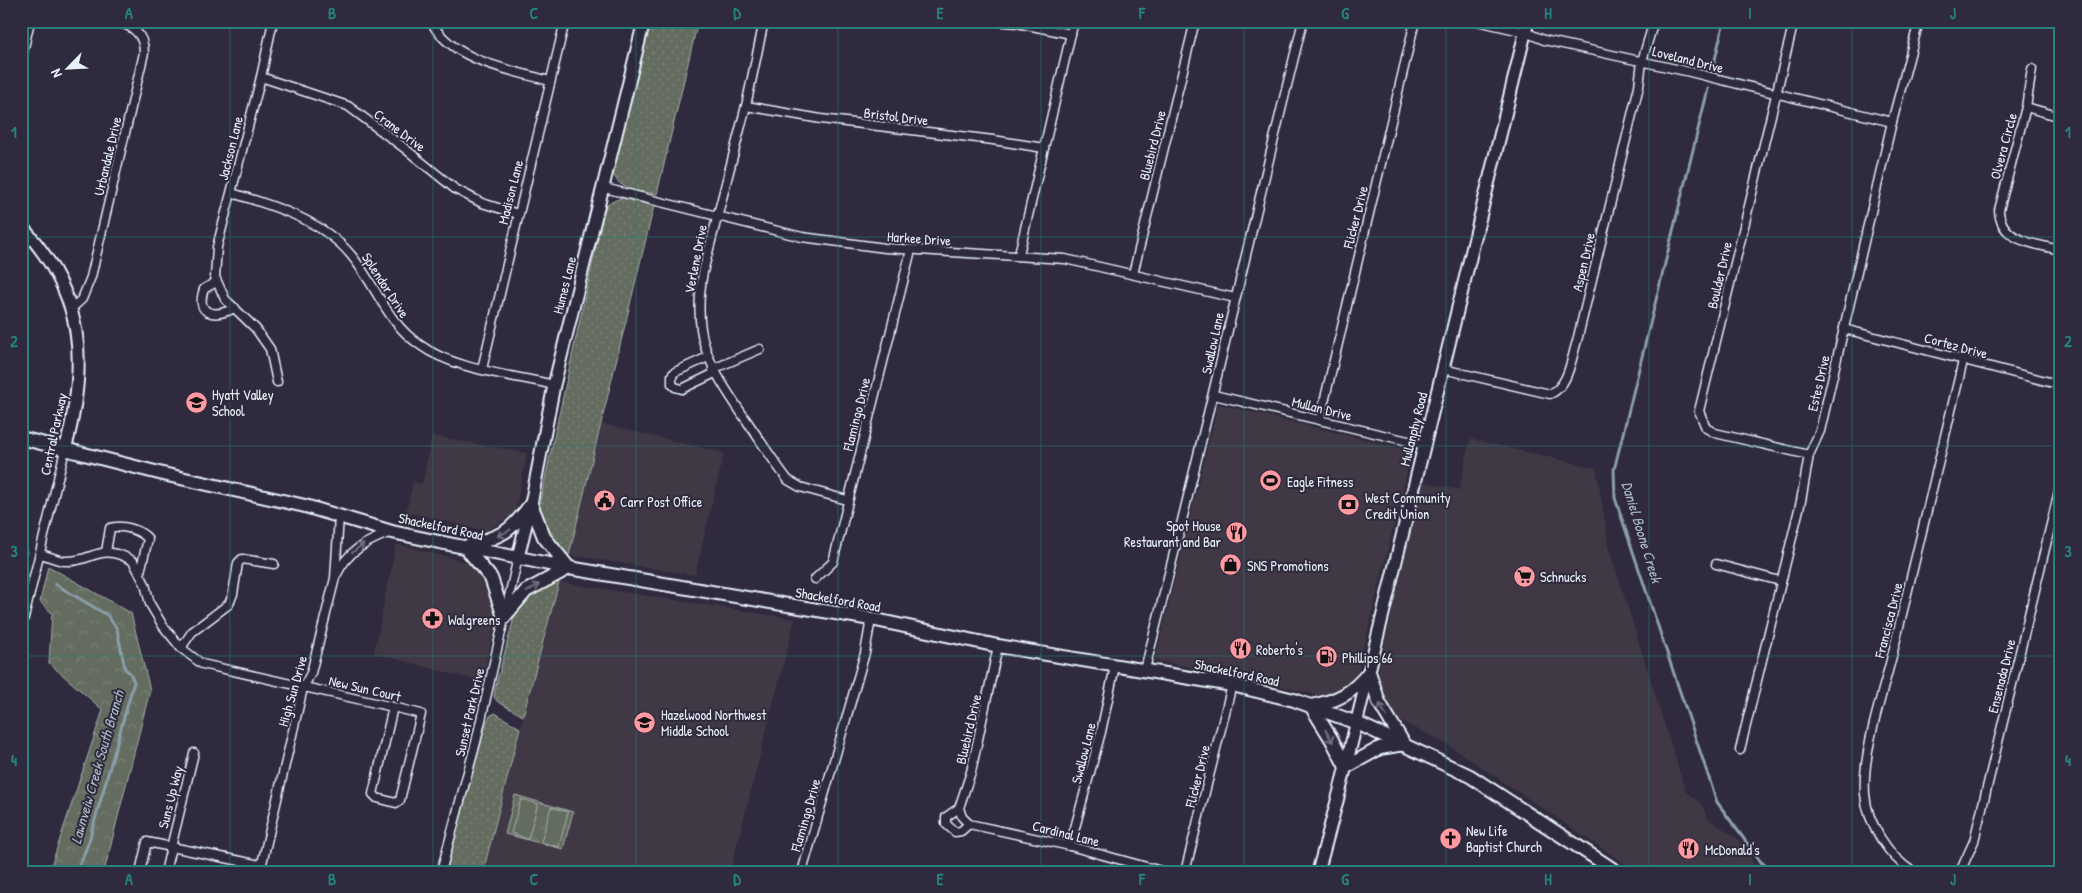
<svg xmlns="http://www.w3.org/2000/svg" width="2082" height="893" font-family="'Patrick Hand',sans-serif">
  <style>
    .built { fill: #413845 }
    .grass { fill: url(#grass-dots); stroke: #a6aeac }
    .forest { fill: url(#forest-crowns); stroke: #a6aeac }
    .pitch { fill: #636c5f; stroke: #a6aeac }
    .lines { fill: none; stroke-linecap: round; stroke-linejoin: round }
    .stream { stroke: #8c9eac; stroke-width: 3 }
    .street-casing { stroke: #e8f1f8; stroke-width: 11 }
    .secondary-casing { stroke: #e8f1f8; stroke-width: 15 }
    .primary-casing { stroke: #e8f1f8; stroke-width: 16 }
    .street { stroke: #2f2a3d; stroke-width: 8 }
    .secondary { stroke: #2f2a3d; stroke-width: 11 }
    .primary { stroke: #2f2a3d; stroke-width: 12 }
    .oneway { stroke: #70707e }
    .grid { fill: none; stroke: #25827c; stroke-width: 1; stroke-opacity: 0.55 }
    .labels { text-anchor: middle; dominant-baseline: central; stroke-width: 4; stroke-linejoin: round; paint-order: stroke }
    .street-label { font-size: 14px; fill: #e8f1f8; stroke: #2f2a3d }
    .poi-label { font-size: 14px; fill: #e8f1f8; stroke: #2f2a3d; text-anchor: start }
    .water-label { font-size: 15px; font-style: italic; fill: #abbac6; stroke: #2f2a3d }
    .neatline { fill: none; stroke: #25827c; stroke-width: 2 }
    .grid-label { font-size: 16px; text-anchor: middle; font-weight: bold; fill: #25827c }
  </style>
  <defs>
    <pattern id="grass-dots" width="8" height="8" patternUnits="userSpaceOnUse" patternTransform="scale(1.25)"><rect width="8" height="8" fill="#636c5f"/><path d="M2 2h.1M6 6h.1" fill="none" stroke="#798177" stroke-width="1.8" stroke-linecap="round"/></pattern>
    <pattern id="forest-crowns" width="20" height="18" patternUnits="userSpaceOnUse" patternTransform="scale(1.25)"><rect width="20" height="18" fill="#636c5f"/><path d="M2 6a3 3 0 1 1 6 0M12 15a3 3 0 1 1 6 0" fill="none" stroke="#798177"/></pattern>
  </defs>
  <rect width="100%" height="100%" fill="#2f2a3d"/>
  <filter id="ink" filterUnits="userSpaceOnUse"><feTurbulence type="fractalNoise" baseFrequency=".02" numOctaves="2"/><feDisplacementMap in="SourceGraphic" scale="10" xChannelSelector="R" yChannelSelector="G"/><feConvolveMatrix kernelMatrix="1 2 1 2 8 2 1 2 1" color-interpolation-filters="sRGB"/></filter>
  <g filter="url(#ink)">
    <g class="built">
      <polygon points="1218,404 1412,451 1350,704 1290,688 1155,660"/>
      <polygon points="602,424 724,453 695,575 569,555"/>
      <polygon points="432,436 527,453 514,515 485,531 406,512 413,482 422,484"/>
      <polygon points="1470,439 1596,468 1610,551 1686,792 1702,804 1707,818 1737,838 1760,872 1637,872 1447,744 1396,719 1377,687 1378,674 1422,481 1459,490"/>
      <polygon points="396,544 475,564 486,572 498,610 482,682 374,653"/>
      <polygon points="559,582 795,619 730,872 483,872"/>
    </g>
    <g class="grass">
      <path d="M650,21H698L657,194C640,191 619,191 613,173Z"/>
      <path d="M621,198L654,206L569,555C552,544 540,527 539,506L604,210L607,204Z"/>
      <polygon points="550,580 559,582 523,716 498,702 494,697 495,689 517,606"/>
      <polygon points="495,713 520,728 483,872 446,872 486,724 490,716"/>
    </g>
    <g class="forest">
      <polygon points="48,566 131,613 150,690 104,872 49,872 103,710 49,663 52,613 40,602"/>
      <polygon points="515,795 573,812 563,849 505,834"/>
    </g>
    <g class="pitch">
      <polygon points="521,799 538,804 528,839 511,833"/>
      <polygon points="551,807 568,812 559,847 541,842"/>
    </g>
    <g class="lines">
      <g class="stream">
        <polyline points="1713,68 1724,21"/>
        <polyline points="1708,89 1614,470 1615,498 1717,802 1760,861 1773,872"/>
        <polyline points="21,546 27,552"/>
        <polyline points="55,584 107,615 117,629 125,669 130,673 134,682 89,841 77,872"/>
      </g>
      <defs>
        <g id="street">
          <polyline points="273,21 261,77 217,247 215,277 225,299 256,329 270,349 277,382"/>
          <path d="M431,21C451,61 511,70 550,81"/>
          <path d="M764,21L746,106L703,272C691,337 709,365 744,417C759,438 772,460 788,480L800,487L847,500"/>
          <polyline points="993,21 1017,23 1071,34"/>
          <polyline points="1477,21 1525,32 1544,40 1690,72 1892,122"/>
          <polyline points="1794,21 1699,411 1706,428 1715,433 1809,455"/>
          <polyline points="21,61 30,21"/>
          <path d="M2032,69L2026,107L1999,210C2000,242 2036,244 2061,250"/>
          <polyline points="261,77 348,106 403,147 455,189 482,203 518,214"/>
          <polyline points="746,106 821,119 993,140 1044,148"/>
          <polyline points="2026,107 2061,117"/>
          <polyline points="604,188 802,237 885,248 1065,259 1235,298"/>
          <path d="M232,193C274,206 322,220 351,255C377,286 385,321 420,345C454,370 513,375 554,385"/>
          <polyline points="1019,254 1074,21"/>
          <polyline points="1133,274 1195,21"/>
          <path d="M216,282L204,289C195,315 214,318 235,308"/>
          <path d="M71,309L82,299L91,277L144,53C144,33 132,25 113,21"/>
          <polyline points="1844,329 2061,385"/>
          <polyline points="708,357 675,372 672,375 672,384 675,387 682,389 715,373"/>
          <polyline points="482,369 565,21"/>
          <polyline points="713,369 760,349"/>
          <path d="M1443,369L1550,394C1569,386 1571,359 1577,341L1639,86L1642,61L1654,21"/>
          <polyline points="1214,395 1425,445"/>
          <polyline points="1320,419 1415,21"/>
          <path d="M106,552L110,528C122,524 141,530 148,539L140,572"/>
          <path d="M41,554C48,556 57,560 64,561C93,563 98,541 133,561L145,584L150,604L163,626L181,648L202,664L393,707L421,714L400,800L396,803L377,798L373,794L393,707"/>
          <polyline points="1716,564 1780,581"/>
          <path d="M337,574C348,550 368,541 391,532"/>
          <polyline points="815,579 833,562 911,250"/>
          <polyline points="21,630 65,450"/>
          <polyline points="998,646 971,772 959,808 962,817 969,824 1070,846 1165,872"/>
          <polyline points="181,648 192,632 229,604 233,594 238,563 242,559 274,564"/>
          <path d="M1145,669C1200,454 1249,237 1303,21"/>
          <polyline points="1740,750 1801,501 1809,455 1820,431 1892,122 1919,21"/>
          <polyline points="959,808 946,817 946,824 955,832 961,831 969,824"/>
          <polyline points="1070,846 1101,732 1115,666"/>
          <polyline points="140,872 147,842 260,865"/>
          <polyline points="165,872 194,753"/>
          <polyline points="260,872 303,688 311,673 335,578 339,516"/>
          <polyline points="441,872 476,742 518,557"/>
          <polyline points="802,872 865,653 871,619"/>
          <polyline points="1185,872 1232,685"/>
          <path d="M1913,872C1888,856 1867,823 1865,794C1862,753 1882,696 1892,656C1915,558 1939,460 1963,361"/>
          <polyline points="1960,872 1974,841 2061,483"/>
        </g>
        <g id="secondary">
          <path d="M21,226C86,295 88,364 65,450"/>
          <polyline points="518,557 531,504 554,385 644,21"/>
          <polyline points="1318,872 1340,790 1528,21"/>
        </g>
        <g id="primary">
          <polyline points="21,438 163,474 305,506 392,532 439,542 569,568 871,619 998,646 1232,685 1294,700 1357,723 1470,776 1617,872"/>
          <polyline points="531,504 544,537 569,568"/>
          <path d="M468,546C503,535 509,534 531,504"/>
          <polyline points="465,547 491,578 504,617"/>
          <polyline points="504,617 526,591 569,568"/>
          <polyline points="1369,672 1379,702 1404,744"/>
          <polyline points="1311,706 1332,740 1346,767 1380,748 1404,744"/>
          <path d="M1311,706C1337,701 1353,693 1369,672"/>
        </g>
      </defs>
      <use href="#street" class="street-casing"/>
      <use href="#secondary" class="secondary-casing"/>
      <use href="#primary" class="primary-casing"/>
      <use href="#street" class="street"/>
      <use href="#secondary" class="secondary"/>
      <use href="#primary" class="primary"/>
    </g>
    <defs><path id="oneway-shaft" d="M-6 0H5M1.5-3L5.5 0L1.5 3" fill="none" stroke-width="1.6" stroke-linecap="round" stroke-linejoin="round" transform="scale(1.25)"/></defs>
    <g class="oneway">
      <use href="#oneway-shaft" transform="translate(504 533) rotate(153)"/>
      <use href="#oneway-shaft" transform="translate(358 548) rotate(-39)"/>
      <use href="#oneway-shaft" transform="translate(533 588) rotate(-32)"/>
      <use href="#oneway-shaft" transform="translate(1383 710) rotate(-119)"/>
      <use href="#oneway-shaft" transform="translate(1329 736) rotate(59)"/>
    </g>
  </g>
  <path class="grid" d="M230,21V872M433,21V872M636,21V872M838,21V872M1041,21V872M1244,21V872M1446,21V872M1649,21V872M1852,21V872M21,237H2061M21,446H2061M21,656H2061"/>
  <defs>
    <symbol id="school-disc" viewBox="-11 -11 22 22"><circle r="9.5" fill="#ff9aa2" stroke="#2f2a3d"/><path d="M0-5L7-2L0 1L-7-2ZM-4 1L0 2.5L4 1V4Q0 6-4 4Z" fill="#111"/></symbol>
    <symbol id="stadium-disc" viewBox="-11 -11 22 22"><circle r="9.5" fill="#ff9aa2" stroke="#2f2a3d"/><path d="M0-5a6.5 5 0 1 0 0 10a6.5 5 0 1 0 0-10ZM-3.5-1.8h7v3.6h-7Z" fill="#111"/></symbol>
    <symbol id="civic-disc" viewBox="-11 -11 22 22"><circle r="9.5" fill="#ff9aa2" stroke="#2f2a3d"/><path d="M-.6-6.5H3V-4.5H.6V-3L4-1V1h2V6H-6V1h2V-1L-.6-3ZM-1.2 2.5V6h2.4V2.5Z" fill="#111"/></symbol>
    <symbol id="bank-disc" viewBox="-11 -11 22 22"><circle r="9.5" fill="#ff9aa2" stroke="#2f2a3d"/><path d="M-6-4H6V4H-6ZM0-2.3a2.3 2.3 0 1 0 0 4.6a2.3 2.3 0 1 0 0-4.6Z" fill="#111"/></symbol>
    <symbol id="restaurant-disc" viewBox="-11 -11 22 22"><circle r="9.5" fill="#ff9aa2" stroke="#2f2a3d"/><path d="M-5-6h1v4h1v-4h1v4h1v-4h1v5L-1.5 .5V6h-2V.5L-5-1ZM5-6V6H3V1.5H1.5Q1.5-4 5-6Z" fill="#111"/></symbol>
    <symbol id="shop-disc" viewBox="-11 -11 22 22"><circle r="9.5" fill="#ff9aa2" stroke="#2f2a3d"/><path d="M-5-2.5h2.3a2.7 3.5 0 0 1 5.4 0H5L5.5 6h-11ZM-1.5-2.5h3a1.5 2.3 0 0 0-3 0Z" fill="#111"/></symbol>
    <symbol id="supermarket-disc" viewBox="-11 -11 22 22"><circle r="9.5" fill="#ff9aa2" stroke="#2f2a3d"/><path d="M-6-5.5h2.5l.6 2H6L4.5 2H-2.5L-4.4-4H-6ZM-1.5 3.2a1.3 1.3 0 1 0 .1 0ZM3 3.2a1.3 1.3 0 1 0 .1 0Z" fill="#111"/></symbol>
    <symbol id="pharmacy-disc" viewBox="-11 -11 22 22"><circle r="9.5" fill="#ff9aa2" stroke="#2f2a3d"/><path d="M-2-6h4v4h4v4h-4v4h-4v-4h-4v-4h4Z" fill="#111"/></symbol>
    <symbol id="fuel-disc" viewBox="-11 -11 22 22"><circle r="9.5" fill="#ff9aa2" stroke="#2f2a3d"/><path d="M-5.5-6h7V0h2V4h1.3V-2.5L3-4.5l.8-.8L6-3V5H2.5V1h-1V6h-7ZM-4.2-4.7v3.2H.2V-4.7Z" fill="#111"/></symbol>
    <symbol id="church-disc" viewBox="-11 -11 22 22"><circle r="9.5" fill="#ff9aa2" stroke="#2f2a3d"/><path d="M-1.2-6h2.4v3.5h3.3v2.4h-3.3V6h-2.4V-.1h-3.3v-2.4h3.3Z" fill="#111"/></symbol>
  </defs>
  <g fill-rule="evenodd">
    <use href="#school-disc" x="184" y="390" width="25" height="25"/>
    <use href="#stadium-disc" x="1258" y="468" width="25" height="25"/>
    <use href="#civic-disc" x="592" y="488" width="25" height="25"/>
    <use href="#bank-disc" x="1336" y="492" width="25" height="25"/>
    <use href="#restaurant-disc" x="1224" y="520" width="25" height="25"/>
    <use href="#shop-disc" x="1218" y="552" width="25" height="25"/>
    <use href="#supermarket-disc" x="1512" y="564" width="25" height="25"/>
    <use href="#pharmacy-disc" x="420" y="606" width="25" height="25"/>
    <use href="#restaurant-disc" x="1228" y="636" width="25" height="25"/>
    <use href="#fuel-disc" x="1314" y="644" width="25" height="25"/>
    <use href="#school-disc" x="632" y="710" width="25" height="25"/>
    <use href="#church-disc" x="1438" y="826" width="25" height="25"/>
    <use href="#restaurant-disc" x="1676" y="836" width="25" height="25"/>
  </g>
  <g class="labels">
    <g class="street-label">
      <text transform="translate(1688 59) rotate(14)">Loveland Drive</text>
      <text transform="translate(896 116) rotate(7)">Bristol Drive</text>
      <text transform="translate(400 130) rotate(37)">Crane Drive</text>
      <text transform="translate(1152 145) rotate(-76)">Bluebird Drive</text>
      <text transform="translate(2003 146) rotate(-75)">Olvera Circle</text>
      <text transform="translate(230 148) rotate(-76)">Jackson Lane</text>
      <text transform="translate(107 156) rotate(-77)">Urbandale Drive</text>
      <text transform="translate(510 192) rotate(-76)">Madison Lane</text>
      <text transform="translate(1355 217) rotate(-76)">Flicker Drive</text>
      <text transform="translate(919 238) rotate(4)">Harkee Drive</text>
      <text transform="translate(695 259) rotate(-79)">Verlene Drive</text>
      <text transform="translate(1583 262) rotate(-77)">Aspen Drive</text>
      <text transform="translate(1719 275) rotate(-77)">Boulder Drive</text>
      <text transform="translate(386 285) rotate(57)">Splendor Drive</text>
      <text transform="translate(564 285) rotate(-76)">Humes Lane</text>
      <text transform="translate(1212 343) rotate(-78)">Swallow Lane</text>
      <text transform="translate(1956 345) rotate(15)">Cortez Drive</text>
      <text transform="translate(1818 383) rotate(-77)">Estes Drive</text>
      <text transform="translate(1322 408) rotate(14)">Mullan Drive</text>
      <text transform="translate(856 414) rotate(-76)">Flamingo Drive</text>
      <text transform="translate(1413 429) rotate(-76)">Mullanphy Road</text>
      <text transform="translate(53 434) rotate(-78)">Central Parkway</text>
      <text transform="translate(441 526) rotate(12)">Shackelford Road</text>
      <text transform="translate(838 599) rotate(10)">Shackelford Road</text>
      <text transform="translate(1888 620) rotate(-76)">Francisca Drive</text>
      <text transform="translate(1237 672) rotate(12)">Shackelford Road</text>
      <text transform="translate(2001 676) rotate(-76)">Ensenada Drive</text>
      <text transform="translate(365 688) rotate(13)">New Sun Court</text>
      <text transform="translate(292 691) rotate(-74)">High Sun Drive</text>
      <text transform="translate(469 712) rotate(-77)">Sunset Park Drive</text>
      <text transform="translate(968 729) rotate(-77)">Bluebird Drive</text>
      <text transform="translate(1083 753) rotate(-76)">Swallow Lane</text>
      <text transform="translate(1197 776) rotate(-76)">Flicker Drive</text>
      <text transform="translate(170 797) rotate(-76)">Suns Up Way</text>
      <text transform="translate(805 815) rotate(-74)">Flamingo Drive</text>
      <text transform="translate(1066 833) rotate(14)">Cardinal Lane</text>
    </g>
    <g class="poi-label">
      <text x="212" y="394">Hyatt Valley<tspan x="212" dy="16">School</tspan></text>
      <text x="1287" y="481">Eagle Fitness</text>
      <text x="1365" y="497">West Community<tspan x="1365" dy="16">Credit Union</tspan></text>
      <text x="620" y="501">Carr Post Office</text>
      <text x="1221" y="525" text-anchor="end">Spot House<tspan x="1221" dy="16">Restaurant and Bar</tspan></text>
      <text x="1247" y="565">SNS Promotions</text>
      <text x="1540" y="576">Schnucks</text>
      <text x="448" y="619">Walgreens</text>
      <text x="1256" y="649">Roberto's</text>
      <text x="1342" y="657">Phillips 66</text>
      <text x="661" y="714">Hazelwood Northwest<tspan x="661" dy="16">Middle School</tspan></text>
      <text x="1466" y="830">New Life<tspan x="1466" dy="16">Baptist Church</tspan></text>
      <text x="1705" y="849">McDonald's</text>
    </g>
    <g class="water-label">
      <text transform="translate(1642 532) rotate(73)">Daniel Boone Creek</text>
      <text transform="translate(97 767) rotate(-74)">Lawnveiw Creek South Branch</text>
    </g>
  </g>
  <rect width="2082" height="893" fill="none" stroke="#2f2a3d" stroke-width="55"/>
  <g transform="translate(68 68) rotate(246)" stroke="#2f2a3d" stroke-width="4" paint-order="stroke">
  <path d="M0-4L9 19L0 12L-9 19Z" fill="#e8f1f8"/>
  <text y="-8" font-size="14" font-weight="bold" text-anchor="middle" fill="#e8f1f8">N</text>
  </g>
  <rect x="28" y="28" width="2026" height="838" class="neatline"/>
  <g class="grid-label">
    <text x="129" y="19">A</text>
    <text x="332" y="19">B</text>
    <text x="534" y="19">C</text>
    <text x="737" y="19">D</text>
    <text x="940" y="19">E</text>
    <text x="1142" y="19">F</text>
    <text x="1345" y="19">G</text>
    <text x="1548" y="19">H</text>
    <text x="1750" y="19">I</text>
    <text x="1953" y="19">J</text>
    <text x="14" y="138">1</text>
    <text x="2068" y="138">1</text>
    <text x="14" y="347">2</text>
    <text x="2068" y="347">2</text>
    <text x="14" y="557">3</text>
    <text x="2068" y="557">3</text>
    <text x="14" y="766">4</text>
    <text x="2068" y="766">4</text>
    <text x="129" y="885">A</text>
    <text x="332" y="885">B</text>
    <text x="534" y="885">C</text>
    <text x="737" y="885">D</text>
    <text x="940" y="885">E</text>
    <text x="1142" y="885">F</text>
    <text x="1345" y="885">G</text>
    <text x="1548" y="885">H</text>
    <text x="1750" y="885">I</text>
    <text x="1953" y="885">J</text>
  </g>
</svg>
